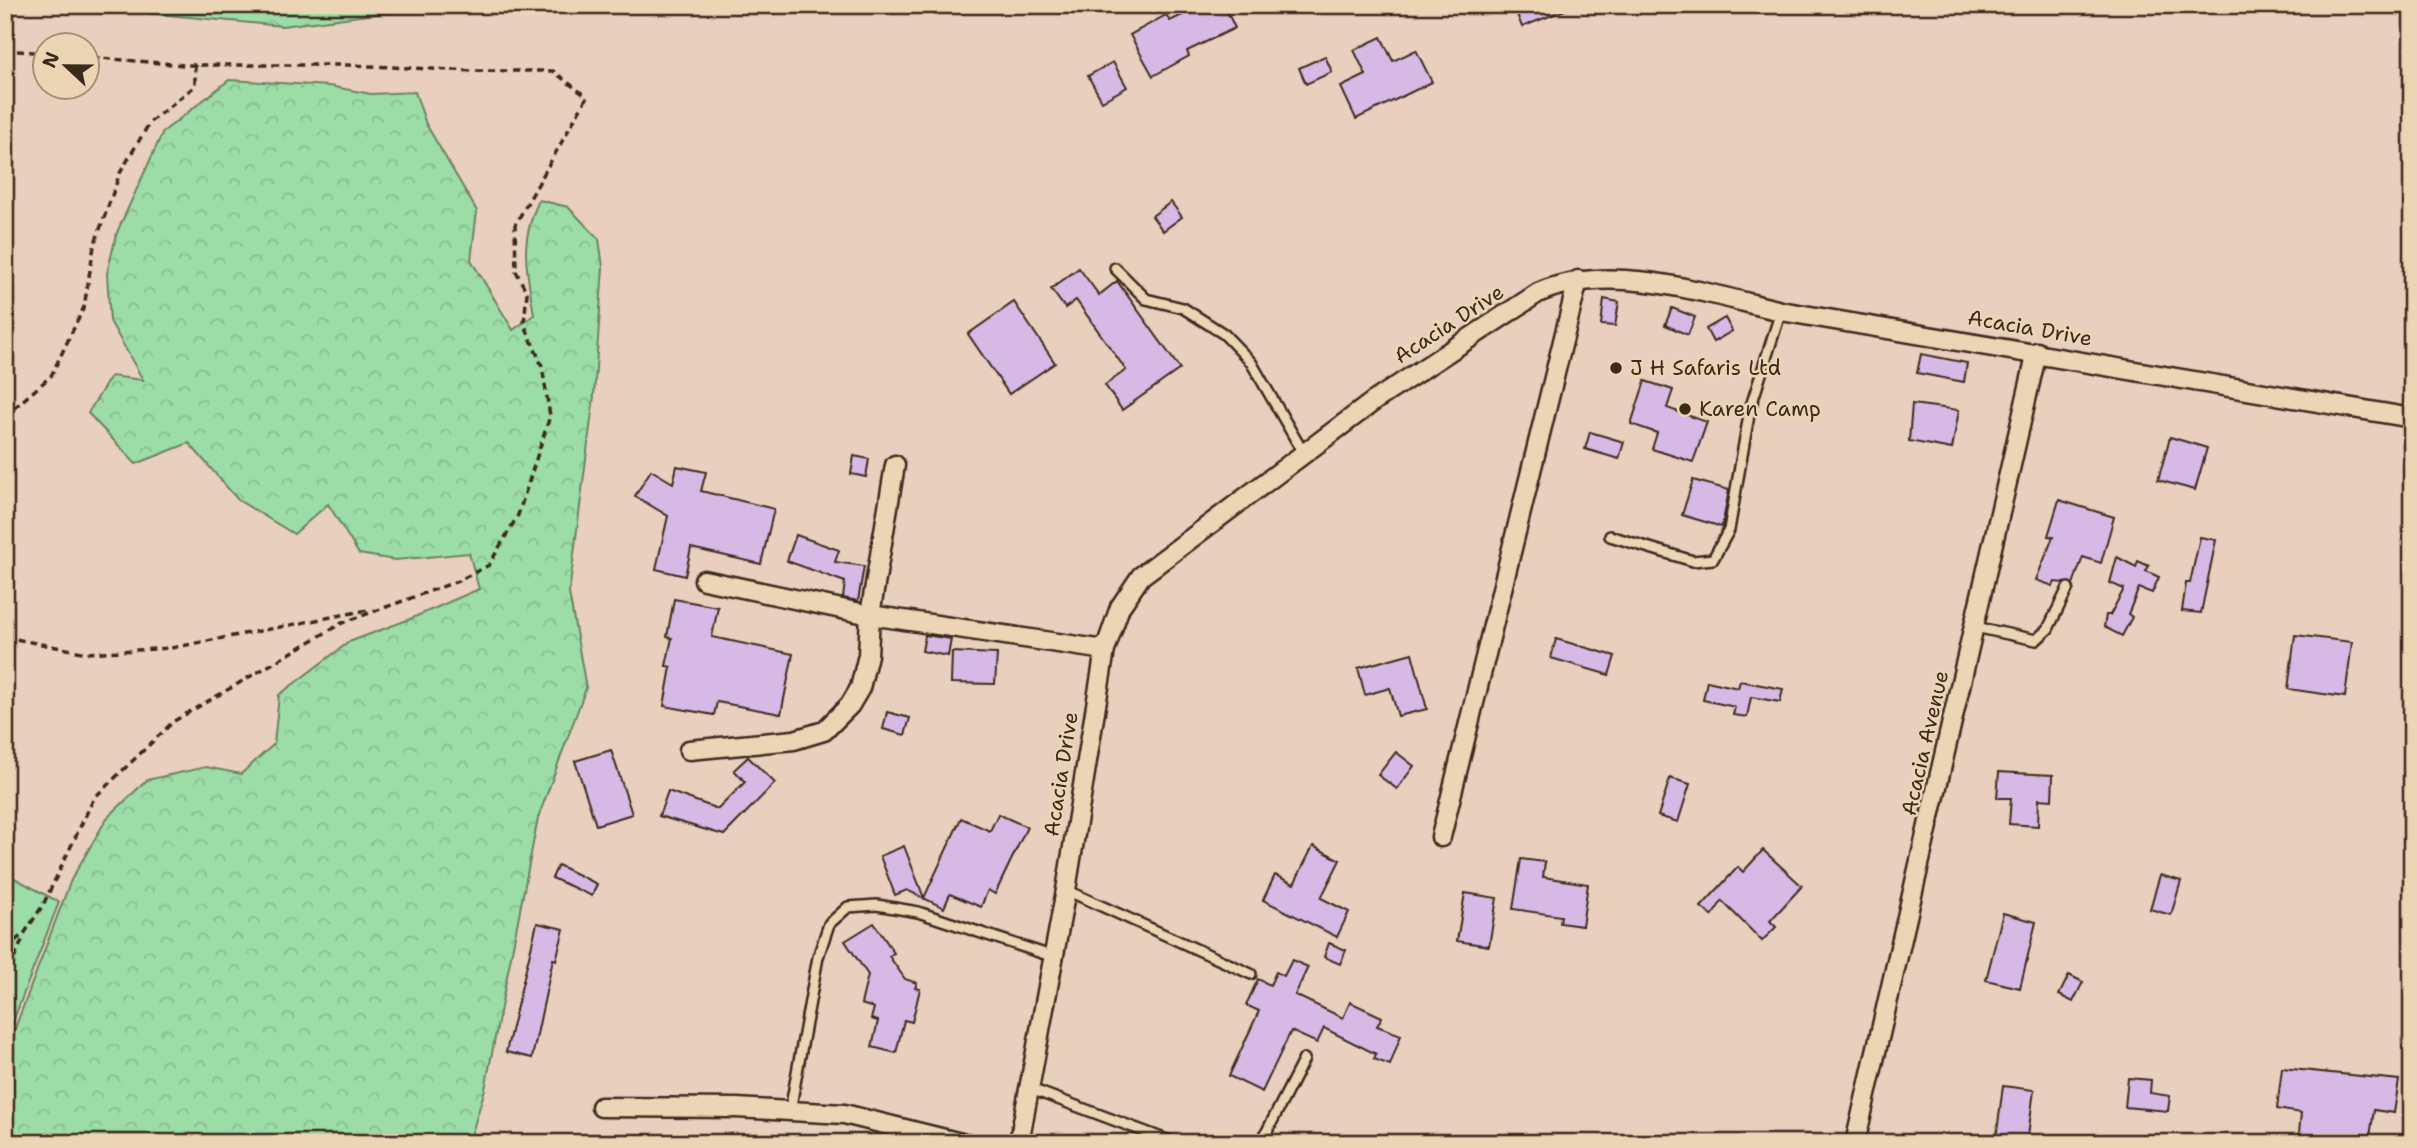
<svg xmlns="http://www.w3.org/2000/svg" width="2417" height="1148" font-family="'Shantell Sans',sans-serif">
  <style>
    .green { fill: #9cdca6; stroke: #6c8362; stroke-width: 2 }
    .forest { fill: url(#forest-crowns); stroke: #6c8362; stroke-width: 2 }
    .building { fill: #d7b9e6; stroke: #3b2a1e; stroke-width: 2 }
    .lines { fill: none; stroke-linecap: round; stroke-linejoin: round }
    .lane-casing { stroke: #3b2a1e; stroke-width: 14 }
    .street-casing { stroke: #3b2a1e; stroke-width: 23 }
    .path { stroke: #3b2a1e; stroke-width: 3.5; stroke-dasharray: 7 5; stroke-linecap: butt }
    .lane { stroke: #ecd5b4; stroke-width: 9 }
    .street { stroke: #ecd5b4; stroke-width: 18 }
    .poi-dot { fill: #3b2a1e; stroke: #ecd5b4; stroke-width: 2.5 }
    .labels { text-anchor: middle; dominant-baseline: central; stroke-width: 5; stroke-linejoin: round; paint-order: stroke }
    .street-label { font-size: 21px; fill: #3b2a1e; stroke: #ecd5b4 }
    .poi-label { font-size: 21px; fill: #3b2a1e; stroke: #ecd5b4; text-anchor: start }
  </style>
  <defs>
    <pattern id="forest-crowns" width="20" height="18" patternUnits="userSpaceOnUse" patternTransform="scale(1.75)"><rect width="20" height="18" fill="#9cdca6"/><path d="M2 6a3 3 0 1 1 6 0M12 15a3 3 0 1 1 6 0" fill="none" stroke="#87bd8e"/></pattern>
  </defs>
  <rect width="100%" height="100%" fill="#e8cfbe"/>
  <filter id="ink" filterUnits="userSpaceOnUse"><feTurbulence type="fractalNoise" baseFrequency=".0143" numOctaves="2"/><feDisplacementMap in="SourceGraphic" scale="14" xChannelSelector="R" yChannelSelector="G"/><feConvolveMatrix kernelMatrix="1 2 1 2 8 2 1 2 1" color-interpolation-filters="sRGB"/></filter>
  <g filter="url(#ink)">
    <polygon class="green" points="5,873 59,902 5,1042"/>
    <g class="forest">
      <polygon points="64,5 446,5 282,26"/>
      <path d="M229,80L329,86L371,94L415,92L426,124L477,211L471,260L513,330L534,315C527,268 518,245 539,200L568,207L599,239L603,267L594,396L569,593L586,688L538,818L485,1089L469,1143H5V1055L71,880L107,818L147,780L206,767L241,774L274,744L279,695L349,642L410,619L479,589L469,553L395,560L359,554L328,504L294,534L238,500L189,443L136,464L88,413L111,376L143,380L110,321L107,273L117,232L163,132Z"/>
    </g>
    <g class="building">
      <polygon points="1203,5 1224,5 1235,28 1187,51 1189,56 1153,76 1130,35 1166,15 1170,21"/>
      <polygon points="1539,5 1575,5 1575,6 1522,27 1517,14"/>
      <polygon points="1381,37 1393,61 1416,50 1432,82 1356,119 1341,87 1366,75 1354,50"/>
      <polygon points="1325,56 1332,72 1306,84 1299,68"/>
      <polygon points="1113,62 1127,87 1102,101 1088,76"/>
      <polygon points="1171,202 1182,217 1163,231 1152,216"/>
      <polygon points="1079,268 1099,295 1117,281 1180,369 1122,410 1105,385 1126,370 1076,300 1065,308 1051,289"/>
      <polygon points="1604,299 1619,302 1615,326 1601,325"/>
      <polygon points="1014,302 1055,363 1009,394 968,334"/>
      <polygon points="1672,308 1695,317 1688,335 1665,325"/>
      <polygon points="1725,318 1732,331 1713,342 1706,329"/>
      <polygon points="1921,354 1967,363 1964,382 1917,373"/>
      <polygon points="1645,381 1673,390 1667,408 1707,422 1693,462 1652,449 1657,433 1631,424"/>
      <polygon points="1912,404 1959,410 1952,449 1909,441"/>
      <polygon points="1590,432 1624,442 1619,459 1585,449"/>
      <polygon points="2170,437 2207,448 2195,490 2158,480"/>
      <polygon points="854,456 869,459 866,477 851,474"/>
      <polygon points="677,466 706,472 701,491 774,509 761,564 691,548 685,576 656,569 668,516 635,496 651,470 673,483"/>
      <polygon points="1693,480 1729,490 1722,527 1682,515"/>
      <polygon points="2059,500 2114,517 2101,563 2083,557 2073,584 2055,582 2053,586 2036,580 2053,537 2048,536"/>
      <polygon points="796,535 839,550 835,562 864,566 858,601 843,598 845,582 787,561"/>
      <polygon points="2200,537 2216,540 2201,613 2182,611 2186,583 2190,583"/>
      <polygon points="2117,557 2136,567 2138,561 2149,566 2146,571 2159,577 2152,593 2139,588 2128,614 2132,617 2122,636 2104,627 2106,615 2110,615 2124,589 2110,583"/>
      <polygon points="674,599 718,607 712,637 793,654 781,714 717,702 714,715 664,706 671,667 666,666 672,638 667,637"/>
      <polygon points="925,635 951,639 948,656 922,651"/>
      <polygon points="2295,635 2352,642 2345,697 2288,689"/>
      <polygon points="1556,639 1615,656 1609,675 1551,658"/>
      <polygon points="952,652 997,654 995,684 951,683"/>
      <polygon points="1412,653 1427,709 1398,716 1390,688 1365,695 1358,668"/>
      <polygon points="1707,681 1738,688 1740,681 1783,689 1780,702 1751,697 1747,717 1733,715 1735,707 1703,700"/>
      <polygon points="887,712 910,718 905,735 883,729"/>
      <polygon points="611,750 632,814 596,825 575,761"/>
      <polygon points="1396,752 1414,766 1397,789 1378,775"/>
      <polygon points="748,757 775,783 724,835 659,816 668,791 718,809 745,782 734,770"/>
      <polygon points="1999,772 2053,775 2052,800 2039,799 2038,826 2009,824 2011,798 1997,798"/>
      <polygon points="1670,778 1690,784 1678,822 1658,816"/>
      <polygon points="998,814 1027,827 995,894 988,890 981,907 950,894 944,908 907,890 895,895 880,856 904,846 924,898 961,818 990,831"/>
      <polygon points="1313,846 1340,860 1321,898 1349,912 1337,937 1263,900 1275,875 1294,884"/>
      <polygon points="1763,850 1802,886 1770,921 1776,927 1762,941 1722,901 1712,916 1701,907 1738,867 1743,872"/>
      <polygon points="1521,859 1545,862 1543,877 1588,884 1582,926 1560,923 1561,916 1513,909"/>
      <polygon points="558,865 597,884 592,896 552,878"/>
      <polygon points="2160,875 2181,881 2171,915 2150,909"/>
      <polygon points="1465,893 1497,898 1489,946 1457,941"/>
      <polygon points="2003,913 2036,922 2020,988 1986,980"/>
      <polygon points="537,923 564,929 556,960 553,959 532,1058 506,1052"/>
      <polygon points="874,923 894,953 889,956 905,979 917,983 915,988 920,989 912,1022 904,1020 896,1053 872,1047 878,1021 871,1019 874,1008 861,1004 868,975 845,941"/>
      <polygon points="1329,943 1346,950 1340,964 1324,957"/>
      <polygon points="1292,960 1308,967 1295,995 1343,1018 1350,1002 1382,1017 1377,1026 1401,1035 1390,1065 1374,1059 1376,1054 1324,1028 1317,1043 1291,1031 1262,1092 1229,1076 1259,1011 1246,1005 1258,979 1270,985 1276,972 1284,976"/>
      <polygon points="2069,975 2083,982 2073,1002 2059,995"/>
      <polygon points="2282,1068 2399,1080 2394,1113 2374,1110 2369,1143 2298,1143 2301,1113 2277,1109"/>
      <polygon points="2128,1078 2151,1080 2150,1093 2170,1096 2168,1111 2125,1107"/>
      <polygon points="2003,1086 2034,1090 2027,1143 1996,1139"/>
    </g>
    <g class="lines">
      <defs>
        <g id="lane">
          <polyline points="1115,268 1146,299 1183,308 1224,334 1251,362 1304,454"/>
          <polyline points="1610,536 1693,561 1713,559 1729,530 1750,409 1781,311"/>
          <polyline points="1975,627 2036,640 2048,629 2068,588"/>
          <polyline points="1066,890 1251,974"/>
          <polyline points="1031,1089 1175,1143"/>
          <polyline points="790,1111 818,957 829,924 848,907 877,905 918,912 1054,957"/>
          <polyline points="1261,1143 1304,1059"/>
        </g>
        <g id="street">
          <polyline points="704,580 870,615 1105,650"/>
          <polyline points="689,750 794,740 824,731 850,705 860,688 868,655 870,615 895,465"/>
          <polyline points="1441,837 1578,280"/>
          <polyline points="601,1107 736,1108 844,1114 961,1143"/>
          <path d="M1019,1143L1066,890L1105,650L1120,607L1141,576L1374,401L1538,293C1610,261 1708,294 1781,311L2412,418"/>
          <polyline points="1855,1143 2037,352"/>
        </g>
      </defs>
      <use href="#lane" class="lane-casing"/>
      <use href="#street" class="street-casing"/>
      <g class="path">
        <polyline points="5,50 46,53"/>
        <polyline points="5,416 51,376 84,307 94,246 120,173 150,122 195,86 195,65"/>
        <polyline points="5,637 87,653 171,648 368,610"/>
        <polyline points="5,948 24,934 43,905 94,798 174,721 342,623 458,581 489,565 518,515 550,416 542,366 524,323 527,293 516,271 515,225 587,97 553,71 472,71 350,65 184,65 88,57"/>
        <polyline points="5,980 24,936"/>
      </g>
      <use href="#lane" class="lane"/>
      <use href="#street" class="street"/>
    </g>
  </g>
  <g class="poi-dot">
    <circle cx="1616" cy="368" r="7"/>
    <circle cx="1685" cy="409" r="7"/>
  </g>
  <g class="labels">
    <g class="street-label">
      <text transform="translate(1449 324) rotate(-33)">Acacia Drive</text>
      <text transform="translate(2030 328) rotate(10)">Acacia Drive</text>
      <text transform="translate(1925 743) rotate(-77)">Acacia Avenue</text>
      <text transform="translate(1061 774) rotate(-81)">Acacia Drive</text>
    </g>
    <g class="poi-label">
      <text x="1630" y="368">J H Safaris Ltd</text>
      <text x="1699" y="409">Karen Camp</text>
    </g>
  </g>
  <rect width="2417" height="1148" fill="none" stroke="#ecd5b4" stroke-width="28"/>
  <rect x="14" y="14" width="2389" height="1120" fill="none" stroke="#3b2a1e" stroke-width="2.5" filter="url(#ink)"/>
  <g transform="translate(66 66) rotate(292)"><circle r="33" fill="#ecd5b4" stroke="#a59178" stroke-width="2"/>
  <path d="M0-5L12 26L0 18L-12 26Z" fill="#3b2a1e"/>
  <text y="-10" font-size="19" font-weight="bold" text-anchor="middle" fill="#3b2a1e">N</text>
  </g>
</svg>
